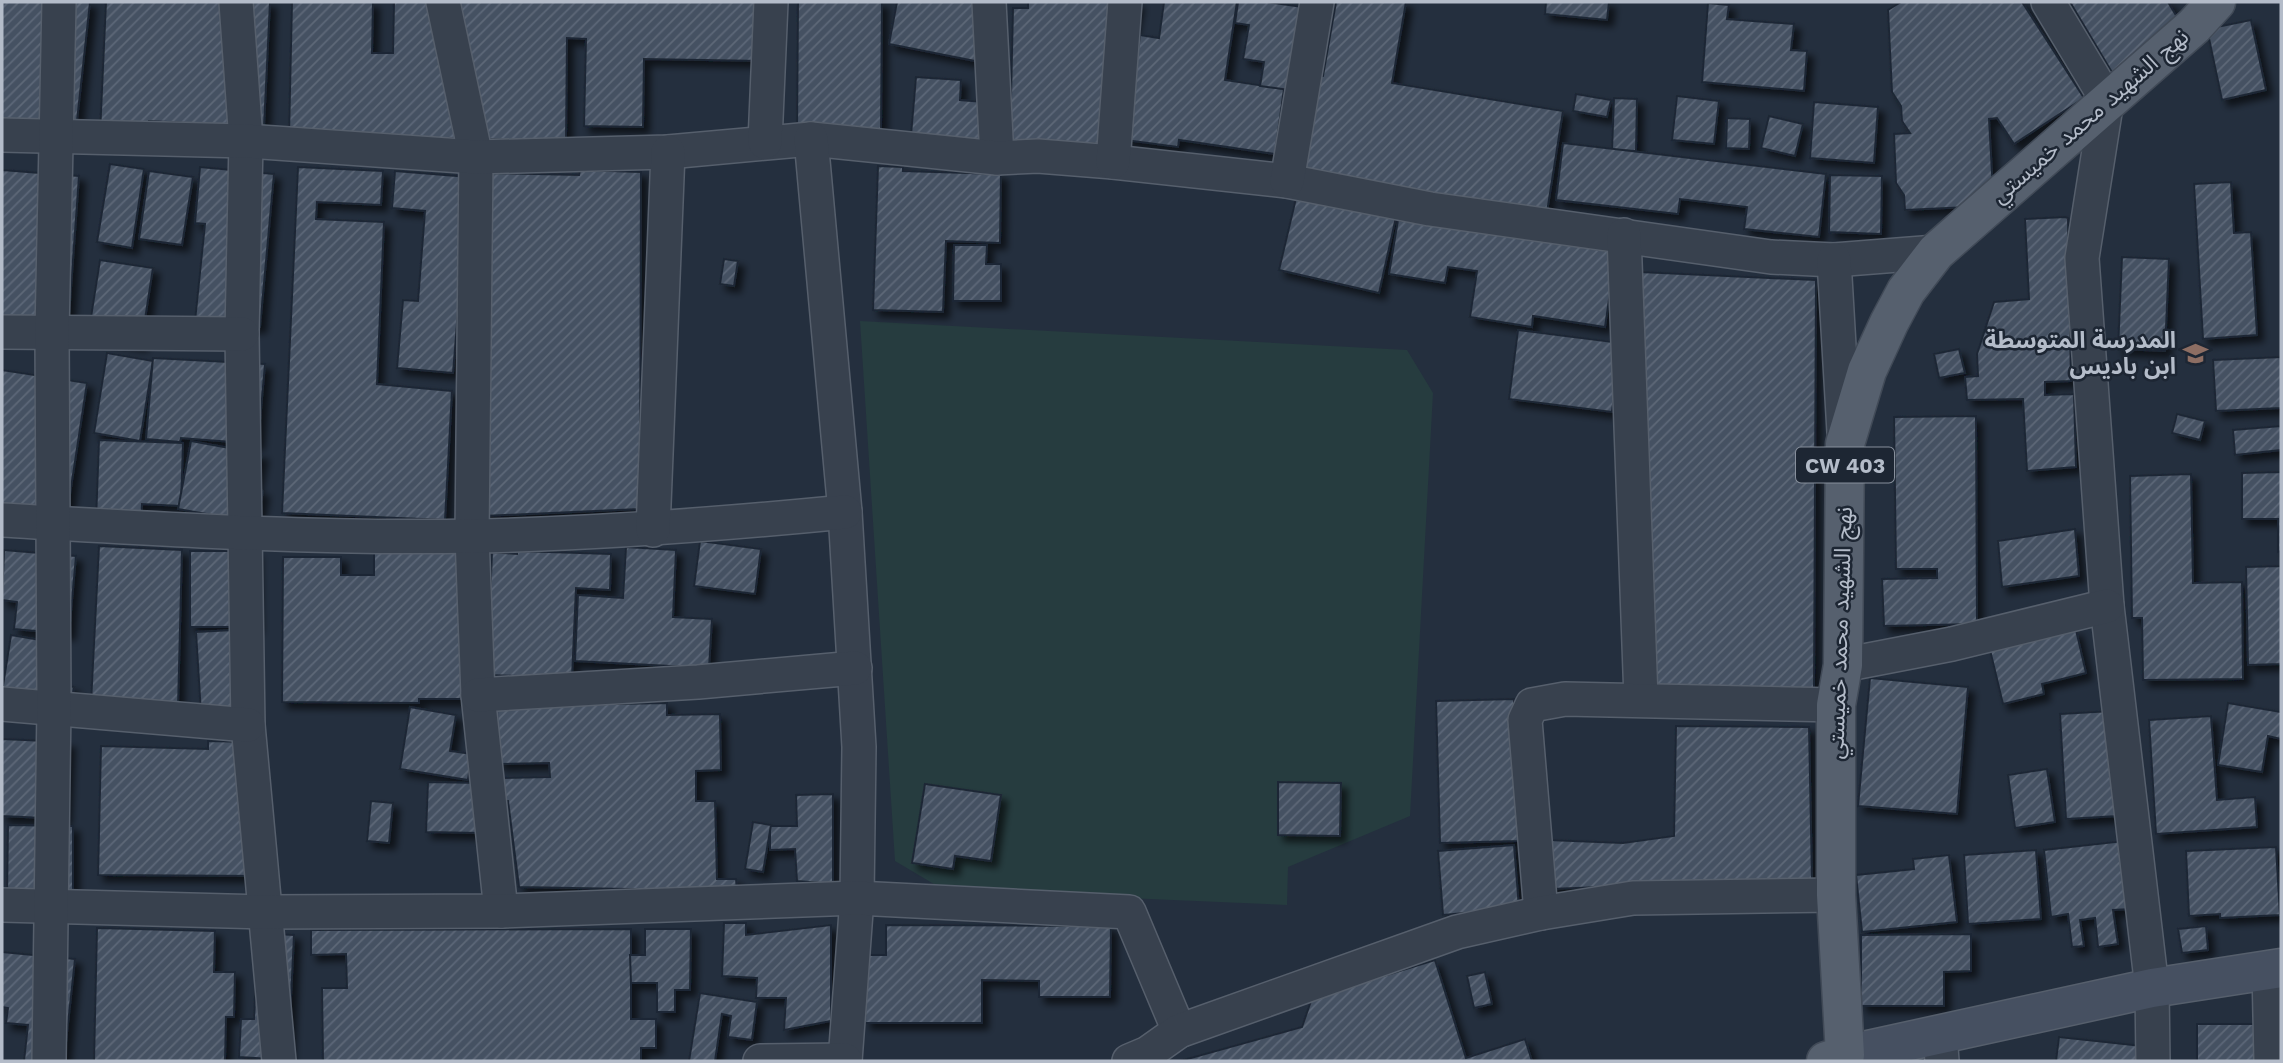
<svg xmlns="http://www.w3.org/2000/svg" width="2283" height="1063" font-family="'Work Sans','Noto Sans Arabic',sans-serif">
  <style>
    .green { fill: #263c3f }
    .building { fill: url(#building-hatch); stroke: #1f2835; stroke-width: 2; filter: url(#shadow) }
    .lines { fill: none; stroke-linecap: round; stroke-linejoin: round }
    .minor-casing { stroke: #565f6c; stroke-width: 36 }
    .secondary-casing { stroke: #565f6c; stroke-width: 41 }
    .primary-casing { stroke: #414a57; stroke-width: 41 }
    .minor { stroke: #38414e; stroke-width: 33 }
    .secondary { stroke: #465061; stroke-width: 38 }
    .primary { stroke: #56606e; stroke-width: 38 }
    .labels { text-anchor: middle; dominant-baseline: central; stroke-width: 5; stroke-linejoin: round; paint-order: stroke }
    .shield { fill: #1d2633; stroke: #878f9c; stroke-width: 2 }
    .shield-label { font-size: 21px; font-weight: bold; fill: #b4bcc9 }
    .street-label { font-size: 23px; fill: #b4bcc9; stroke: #1d2633 }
    .poi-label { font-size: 23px; font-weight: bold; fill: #b4bcc9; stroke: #1d2633; text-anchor: end }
  </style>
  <defs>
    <pattern id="building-hatch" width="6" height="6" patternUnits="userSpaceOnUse" patternTransform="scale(1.75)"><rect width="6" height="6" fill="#455162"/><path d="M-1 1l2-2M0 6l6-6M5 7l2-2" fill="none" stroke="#5d6877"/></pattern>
    <filter id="shadow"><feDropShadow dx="6" dy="6" stdDeviation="3.5" flood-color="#0009"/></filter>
  </defs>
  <rect width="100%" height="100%" fill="#242f3e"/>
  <polygon class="green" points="860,321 1407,350 1433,393 1410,816 1288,867 1287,905 944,890 895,861"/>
  <g class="building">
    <polygon points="2,2 90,2 75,139 2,131"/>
    <polygon points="106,2 270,2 264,127 149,121 149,136 100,134"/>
    <polygon points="292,2 373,2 372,53 393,53 394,2 764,2 762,61 644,59 643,127 584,126 586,39 567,38 566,141 289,135"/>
    <polygon points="798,2 882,2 881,131 797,130"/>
    <polygon points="897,2 987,2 975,61 889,44"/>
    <polygon points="1028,2 1138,2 1108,144 1010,142 1013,8 1028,8"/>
    <polygon points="1164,2 1237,2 1225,80 1284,89 1275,154 1179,140 1178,147 1125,140 1140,35 1159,38"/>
    <polygon points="1238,2 1267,2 1310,8 1297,91 1260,86 1264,62 1243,59 1249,25 1235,23"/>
    <polygon points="1336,2 1406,2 1392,83 1563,111 1547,212 1297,171 1313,75 1323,76"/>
    <polygon points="1546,2 1609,2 1607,20 1545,14"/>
    <polygon points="1901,2 2022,2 2084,98 2014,144 1997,118 1989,119 1993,191 1969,207 1905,210 1904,195 1896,183 1894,134 1910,133 1902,121 1901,106 1892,92 1888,10"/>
    <polygon points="2070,2 2168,2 2177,17 2113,74"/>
    <polygon points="1708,3 1729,5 1727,19 1794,24 1791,50 1807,51 1804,91 1702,82"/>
    <polygon points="2251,20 2266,90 2222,100 2207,29"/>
    <polygon points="916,77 961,80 960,100 997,103 994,141 911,135"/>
    <polygon points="1576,94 1611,100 1607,117 1573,111"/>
    <polygon points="1677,96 1719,101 1714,144 1672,140"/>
    <polygon points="1614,98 1637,99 1636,151 1612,150"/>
    <polygon points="1814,102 1878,107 1874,163 1810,158"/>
    <polygon points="1769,116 1803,124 1795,156 1761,148"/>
    <polygon points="1727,118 1750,119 1749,149 1726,148"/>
    <polygon points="1563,143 1826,174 1819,237 1744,229 1747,207 1680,199 1678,214 1556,200"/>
    <polygon points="110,164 144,169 132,248 97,242"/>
    <polygon points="878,166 903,167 903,171 1001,174 1000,243 946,241 943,312 873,310"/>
    <polygon points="200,167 274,174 260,327 195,321 205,224 195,223"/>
    <polygon points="298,167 383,171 381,205 317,202 316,219 384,222 377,384 452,391 445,520 282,513"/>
    <polygon points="2,170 79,176 68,330 2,336"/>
    <polygon points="580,170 641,172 640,509 482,516 489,173 579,175"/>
    <polygon points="149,171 193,177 182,245 139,239"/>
    <polygon points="395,171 469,177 453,373 397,368 403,300 418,301 425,211 392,208"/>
    <polygon points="1830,175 1882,176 1881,234 1829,232"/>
    <polygon points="2231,182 2234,233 2251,232 2257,335 2203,339 2194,184"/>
    <polygon points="1297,194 1396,217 1379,293 1279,270"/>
    <polygon points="2065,217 2068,218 2071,381 2045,382 2045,395 2074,394 2076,467 2027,471 2023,399 1967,400 1965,377 1978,376 1977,354 1994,302 2029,299 2025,219"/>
    <polygon points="1398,220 1616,252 1605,327 1533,316 1532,327 1470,317 1477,271 1448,267 1445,283 1389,274"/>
    <polygon points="954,245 987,245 986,264 1001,264 1001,301 953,301"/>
    <polygon points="2122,257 2169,259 2165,351 2118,349"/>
    <polygon points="724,259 738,261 734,286 720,284"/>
    <polygon points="100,260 153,268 141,345 88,336"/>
    <polygon points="1640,272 1816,280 1814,690 1653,689"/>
    <polygon points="1518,330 1621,343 1612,412 1509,399"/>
    <polygon points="1959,349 1965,373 1939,378 1934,354"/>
    <polygon points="107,353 153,361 140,441 94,433"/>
    <polygon points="2281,357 2281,408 2216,411 2213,360"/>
    <polygon points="153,358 265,364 258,444 181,438 180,442 146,439"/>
    <polygon points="2,370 87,383 65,527 2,518"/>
    <polygon points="2177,414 2205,421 2200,440 2172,433"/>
    <polygon points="1976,416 1977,624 1884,626 1882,579 1937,578 1937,569 1896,569 1894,417"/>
    <polygon points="2281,426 2281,450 2235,455 2233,430"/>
    <polygon points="99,440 183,443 181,506 142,504 141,523 96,521"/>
    <polygon points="191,441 262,454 255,489 263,491 257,523 178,509"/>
    <polygon points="2281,472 2281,551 2278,552 2278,519 2242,519 2242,473"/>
    <polygon points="2191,474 2193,583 2242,582 2243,679 2143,680 2142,618 2132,618 2130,476"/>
    <polygon points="2075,529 2079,576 2002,587 1998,541"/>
    <polygon points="700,541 761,549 755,594 694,586"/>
    <polygon points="99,546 182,550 178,707 91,703"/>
    <polygon points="626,547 676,550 673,617 712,619 709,668 575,661 578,595 623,598"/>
    <polygon points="4,550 76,556 69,634 14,629 17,602 2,600"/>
    <polygon points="190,551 255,551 256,627 190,627"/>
    <polygon points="517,551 611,554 610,590 576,588 572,678 487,675 492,552 517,554"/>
    <polygon points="374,553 461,553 461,699 419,699 419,703 282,702 283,557 341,557 341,575 374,575"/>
    <polygon points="2281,566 2281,664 2248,665 2246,567"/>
    <polygon points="252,629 238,712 201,714 196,632"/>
    <polygon points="2076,630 2086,673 2042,684 2044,694 2003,704 1990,650"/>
    <polygon points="11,635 52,642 45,682 74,687 71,704 2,692"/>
    <polygon points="1870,678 1968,687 1957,814 1858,806"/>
    <polygon points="1514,699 1518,841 1440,843 1436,701"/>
    <polygon points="667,703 667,715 720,714 721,770 696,771 696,801 715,801 717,879 736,879 737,891 519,887 508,801 502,801 502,778 550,777 549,763 498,764 497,706"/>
    <polygon points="2228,703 2281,712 2281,739 2268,736 2262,772 2218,765"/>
    <polygon points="410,707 456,715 450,751 472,754 468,780 400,769"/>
    <polygon points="2112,711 2118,816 2066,819 2060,714"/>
    <polygon points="2211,716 2217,800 2255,797 2257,827 2156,834 2149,720"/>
    <polygon points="1676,726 1809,727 1812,879 1550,889 1548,840 1623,843 1674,836"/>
    <polygon points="2,739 69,742 65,819 2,816"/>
    <polygon points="208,741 252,742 267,876 98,875 101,746 208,749"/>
    <polygon points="2047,769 2055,822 2015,828 2008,775"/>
    <polygon points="428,782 480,783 479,833 426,832"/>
    <polygon points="1278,782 1341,783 1340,836 1278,835"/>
    <polygon points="925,784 1001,795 991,861 955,856 953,869 912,863"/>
    <polygon points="833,794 833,884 797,881 795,849 770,850 770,826 797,826 796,795"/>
    <polygon points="371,801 393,803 389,843 367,841"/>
    <polygon points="753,822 771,825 763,872 745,869"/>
    <polygon points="8,825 73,826 73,896 7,896"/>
    <polygon points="2124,841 2132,909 2113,910 2118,944 2098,947 2095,918 2080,920 2084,946 2072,947 2068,914 2051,917 2044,850"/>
    <polygon points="1514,845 1519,908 1443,915 1438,851"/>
    <polygon points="2276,847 2280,915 2220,918 2220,914 2189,916 2186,851"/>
    <polygon points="2036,850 2041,919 1968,924 1964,855"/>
    <polygon points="1949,855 1957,922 1862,932 1856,875 1914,869 1913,859"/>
    <polygon points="724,923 746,923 746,935 831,925 831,1021 784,1030 786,998 756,998 757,978 722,976"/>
    <polygon points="886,925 1111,926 1110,997 1039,997 1039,981 982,980 982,1023 865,1023 866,955 886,955"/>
    <polygon points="2206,926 2208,950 2182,953 2178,929"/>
    <polygon points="97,928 215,931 214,972 235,972 234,1017 226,1017 225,1061 94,1061"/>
    <polygon points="631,929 631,1019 656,1019 656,1048 641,1048 641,1061 323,1061 322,988 347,988 346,954 311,955 311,930"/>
    <polygon points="645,929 691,929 690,990 675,990 675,1012 657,1012 657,983 631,983 630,955 645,955"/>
    <polygon points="258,933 294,935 288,1060 239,1057 241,1019 254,1019"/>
    <polygon points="1971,934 1971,971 1944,972 1944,1006 1861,1006 1861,935"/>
    <polygon points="2,952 75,959 64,1061 24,1061 28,1025 6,1023 8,1008 2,1007"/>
    <polygon points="1435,960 1466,1058 1525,1039 1532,1061 1180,1061 1302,1027 1312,998"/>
    <polygon points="1485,972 1492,1004 1474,1008 1467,976"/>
    <polygon points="700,993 757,1002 752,1040 728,1037 731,1016 722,1014 715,1061 689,1061"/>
    <rect x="2197" y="1024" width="84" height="37"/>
    <polygon points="2059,1037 2142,1046 2140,1061 2056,1061"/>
  </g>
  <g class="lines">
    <defs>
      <g id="minor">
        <polyline points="236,2 246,141 242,334 248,725 279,1061"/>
        <polyline points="443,2 476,157 472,536 478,695 501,911"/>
        <polyline points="989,2 997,158"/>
        <polyline points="2048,2 2107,100 2082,258 2107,606 2152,988 2153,1061"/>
        <polyline points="2,135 246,141 476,157 668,152 811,139 997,158 1038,156 1113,162 1287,181 1430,209 1771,257 1834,260 1936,252"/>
        <polyline points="811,139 845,512 859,747 857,898 845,1061"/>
        <polyline points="765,142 771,2"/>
        <polyline points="1113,162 1125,2"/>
        <polyline points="1287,181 1317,2"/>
        <polyline points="1624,235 1641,699"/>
        <polyline points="1834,260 1844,432"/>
        <polyline points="2,332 242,334"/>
        <path d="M2,520C159,529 316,539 474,536C598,534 721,524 845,512"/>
        <polyline points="653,530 668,152"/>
        <polyline points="1843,665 1952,644 2107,606"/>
        <polyline points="478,695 698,682 855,668"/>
        <polyline points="2,704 248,725"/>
        <polyline points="2,905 264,912 501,911 857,898 1129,912 1179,1031"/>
        <polyline points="1541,913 1525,720 1532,705 1565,699 1836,705"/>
        <polyline points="2269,970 2271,1061"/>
        <polyline points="1940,1034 1942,1061"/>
        <polyline points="49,1061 54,706 52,333 59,2"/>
        <polyline points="760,1061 845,1060"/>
        <polyline points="1129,1061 1148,1053 1179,1031 1457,932 1541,913 1633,898 1836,895"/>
      </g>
      <polyline id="secondary" points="1845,1055 2152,988 2281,968"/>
      <polyline id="primary" points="1826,1061 1845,1055 1836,895 1836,705 1843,665 1845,444 1867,371 1889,323 1906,291 1936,252 2194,26 2216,2"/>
    </defs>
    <use href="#minor" class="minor-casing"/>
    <use href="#secondary" class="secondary-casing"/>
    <use href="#primary" class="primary-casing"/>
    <use href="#minor" class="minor"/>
    <use href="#secondary" class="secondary"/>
    <use href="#primary" class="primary"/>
  </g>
  <defs>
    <symbol id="school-bare" viewBox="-9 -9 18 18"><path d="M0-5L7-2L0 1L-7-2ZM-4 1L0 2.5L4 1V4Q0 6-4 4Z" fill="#8d6e63" stroke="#1d2633" stroke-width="2.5" paint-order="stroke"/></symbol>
  </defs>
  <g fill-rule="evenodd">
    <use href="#school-bare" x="2178" y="336" width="35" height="35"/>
  </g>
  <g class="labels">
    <rect class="shield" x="1796" y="447.5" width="98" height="35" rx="5"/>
    <g class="shield-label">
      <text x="1845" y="465">CW 403</text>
    </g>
    <g class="street-label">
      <text transform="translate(2090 116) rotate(-41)">نهج الشهيد محمد خميستي</text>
      <text transform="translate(1840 633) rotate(-88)">نهج الشهيد محمد خميستي</text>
    </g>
    <g class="poi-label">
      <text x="2176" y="340">المدرسة المتوسطة<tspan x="2176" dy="26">ابن باديس</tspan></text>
    </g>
  </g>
  <rect width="2283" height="1063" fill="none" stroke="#b4bcc9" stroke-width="7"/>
</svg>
